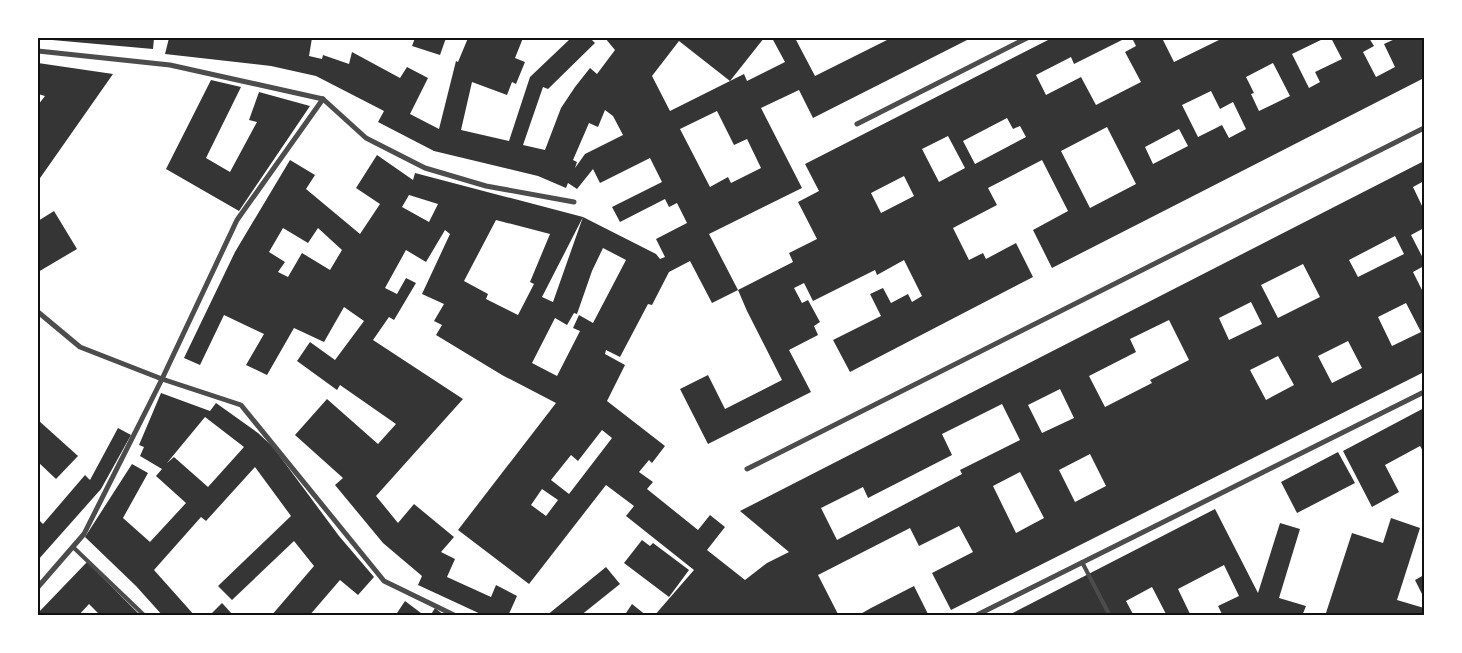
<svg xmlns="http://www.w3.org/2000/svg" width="1462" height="653" font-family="Overpass,sans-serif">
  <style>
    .building { fill: #353535; fill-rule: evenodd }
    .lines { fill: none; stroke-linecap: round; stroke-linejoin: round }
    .service { stroke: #4c4c4c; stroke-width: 4 }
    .minor { stroke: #4c4c4c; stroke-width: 5 }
    .neatline { fill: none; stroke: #111; stroke-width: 2 }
  </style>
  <rect width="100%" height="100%" fill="#fff"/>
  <g class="building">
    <polygon points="41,38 154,38 153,49 41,39"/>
    <path d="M169,38H312L309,56L322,59L323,55L349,64L352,52L400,78L407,67L428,78L410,114L439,129L456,61L458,62L468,38H523L515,58L525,62L516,84L512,82L507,95L472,82L461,130L509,141L530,77L571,38H590L595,43L548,89L543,87L523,145L545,150L561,108L575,87L590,68L597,74L615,50L605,38H764L730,81L744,74L747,81L785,62L772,38H795L815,76L891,38H971L813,118L799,90L761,108L802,188L709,234L738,290L712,303L690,261L669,272L652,305L648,304L620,357L606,350L605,354L625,365L607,401L665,446L652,463L649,460L639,472L653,482L647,489L698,530L710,515L725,527L707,550L745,580L767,563L789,552L740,511L1424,161V181L1413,187L1424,210V228L1411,235L1424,260V266L1413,272L1424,294V372L951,610L932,573L973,552L959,526L919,546L910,528L818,575L839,616H654L694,570L626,516L634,506L606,485L529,584L458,530L556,403L502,375L436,335L442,325L434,321L444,304L422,294L450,234L445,230L426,262L406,250L385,288L397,294L406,278L416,283L394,320L389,317L373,340L463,399L376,496L398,523L414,504L454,537L441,552L455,559L447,577L491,597L496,585L517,596L508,616H485L418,585L422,576L383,543L335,485L343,478L295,435L327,399L378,444L396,424L340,385L337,390L297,361L310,342L335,360L364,321L344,307L324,342L294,328L267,375L246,365L264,334L224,315L200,365L184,358L235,252L290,160L315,175L306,189L360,234L380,204L356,188L377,155L413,180L415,173L583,217L542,297L553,302L583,217L656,254L660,259L665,257L656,239L687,223L677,203L669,207L665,199L620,222L612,207L662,182L650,158L600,183L593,169L577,189L568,183L566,188L538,176L434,151L378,122L384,111L316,76L271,66L165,54ZM679,41L730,81L670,111L652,76ZM605,110L613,116L623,135L585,154L575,168L577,162L573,160L589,123L598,127ZM717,111L734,145L747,139L761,168L731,183L728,177L710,187L680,129ZM409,195L438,204L429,222L402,207ZM496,220L550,234L530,282L534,284L518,315L486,299L488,294L464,281ZM283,228L308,243L318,228L342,250L330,270L302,253L288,277L278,272L285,262L269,252ZM1395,236L1404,254L1358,277L1349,260ZM603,248L626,260L593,323L579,315L573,328L580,331L557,376L532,363L555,318L567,325L574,313L577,314L592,271ZM1303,264L1320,297L1278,318L1261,285ZM1251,302L1262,324L1229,340L1219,318ZM1406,303L1421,332L1392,346L1378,317ZM1169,320L1189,360L1150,380L1152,383L1105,407L1089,376L1136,352L1130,339ZM1348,341L1362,368L1332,383L1318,356ZM1278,356L1294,385L1266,400L1250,370ZM1060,389L1074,418L1042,433L1028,405ZM1002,404L1020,440L960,470L962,474L837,540L821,508L863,487L868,498L952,455L942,434ZM602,430L612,438L569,494L551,480L571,455L578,461ZM1090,454L1106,486L1075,502L1059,470ZM1020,472L1044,518L1016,533L993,486ZM542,489L558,500L546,516L531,505Z"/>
    <polygon points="415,38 446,38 440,55 412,46"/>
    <path d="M1052,38H1126L1074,64L1071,57L1036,75L1046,95L1081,77L1096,105L1141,82L1125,52L1136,46L1132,38H1162L1174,62L1223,38H1325L1292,54L1309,88L1320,82L1315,72L1342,59L1331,38H1369L1374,46L1363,52L1376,77L1395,67L1384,44L1397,38H1424V78L1052,268L1033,230L1068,211L1042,160L988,188L997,205L953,228L969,260L983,253L986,259L1016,243L1033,277L850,372L833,340L881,316L870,294L883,288L891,303L908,294L912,302L922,296L904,260L877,275L875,270L813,301L804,283L794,288L802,303L808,300L820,322L814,326L818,335L789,350L811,392L708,444L680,389L708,375L725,409L782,380L747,311L738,290L793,262L789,253L817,239L798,202L819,191L805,164ZM1273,63L1290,96L1259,111L1251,94L1254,93L1246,77ZM1211,91L1220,109L1233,102L1246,129L1229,138L1222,125L1198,137L1182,105ZM1007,118L1013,129L1020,126L1026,137L975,164L963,141ZM1107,127L1136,184L1090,208L1061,151ZM1179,129L1188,146L1153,164L1145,147ZM948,136L965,168L939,182L922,149ZM904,176L914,196L881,213L871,193Z"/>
    <polygon points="38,63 113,74 38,181 38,105 45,96 38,94"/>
    <polygon points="211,80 241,87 206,158 230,172 257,122 249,120 259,92 310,106 239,211 166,169"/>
    <polygon points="54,211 77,249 38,272 38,221"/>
    <path d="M161,393L210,411L216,403L258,433L273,447L339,536L374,577L358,595L340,580L309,616H271L314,566L294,541L232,600L218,586L291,516L255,467L206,521L201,517L154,570L195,616H163L136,586L85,537L132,464L148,473L123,518L150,542L186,503L156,476L162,469L140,456L144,447L139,445ZM205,417L244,447L208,487L174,457L167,463Z"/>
    <polygon points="1424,408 1424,453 1420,446 1385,465 1399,492 1372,507 1343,451"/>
    <polygon points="38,420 78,456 56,479 38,462"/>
    <polygon points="118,428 131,435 101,489 38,560 38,519 43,524 85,475 90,480"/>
    <polygon points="1338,452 1355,483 1297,513 1281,482"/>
    <polygon points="1215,509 1258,593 1280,523 1300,529 1279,598 1306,606 1302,616 1223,616 1218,606 1239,596 1224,565 1178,589 1191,616 1167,616 1152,587 1126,601 1134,616 1007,616"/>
    <polygon points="1391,518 1420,528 1397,600 1424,608 1424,616 1325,616 1352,533 1383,543"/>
    <polygon points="642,540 650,546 653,543 689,570 669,597 624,563"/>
    <polygon points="87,562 141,616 101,616 89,604 78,616 38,616 38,613"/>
    <polygon points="606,567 620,584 580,616 546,616"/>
    <polygon points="1424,575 1424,598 1415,580"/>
    <polygon points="914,586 929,616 857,616 871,608"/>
    <polygon points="405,601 425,616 395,616"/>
    <polygon points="222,603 234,616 209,616"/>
    <polygon points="632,604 647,616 624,616"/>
    <polygon points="435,608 445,616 430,616"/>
  </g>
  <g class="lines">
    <g class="service">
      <polyline points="73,547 145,616"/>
      <polyline points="1082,562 1110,616"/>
    </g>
    <g class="minor">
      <polyline points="38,51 170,65 323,99 237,220 162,379 84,534 38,587"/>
      <polyline points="323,99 366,138 425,168 486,186 574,202"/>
      <polyline points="857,124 1027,38"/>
      <polyline points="38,312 80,347 162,379 241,405 384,581 456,616"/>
      <polyline points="747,469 1424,128"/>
      <polyline points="975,616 1424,392"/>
    </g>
  </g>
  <rect width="1462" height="653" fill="none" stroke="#ffffff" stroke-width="78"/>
  <rect x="39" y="39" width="1384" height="575" class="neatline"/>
</svg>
